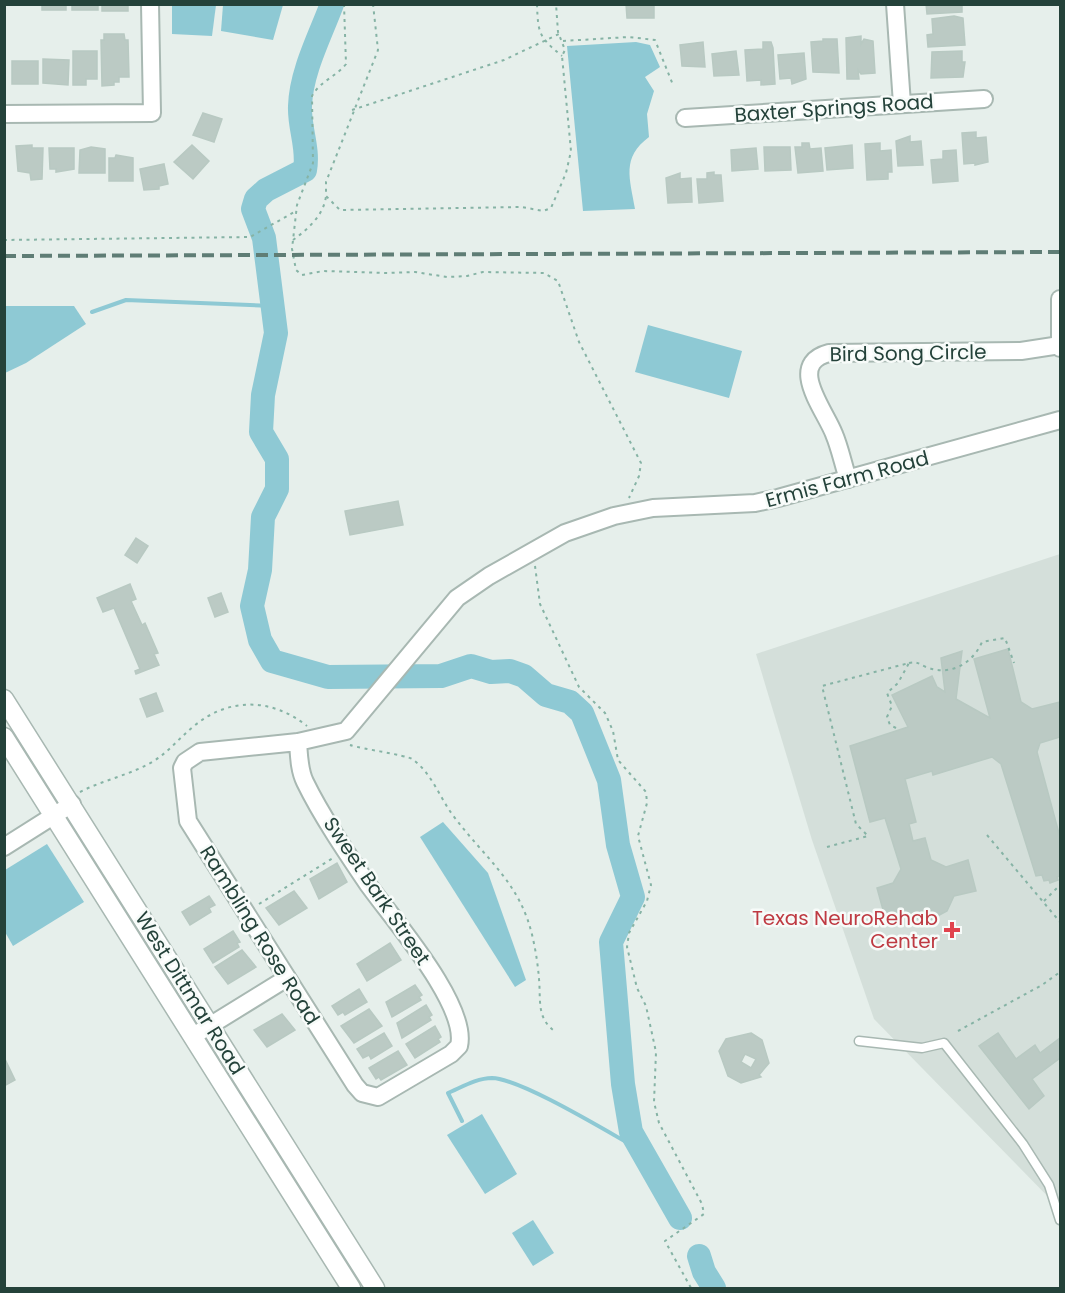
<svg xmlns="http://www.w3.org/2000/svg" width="1065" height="1293" font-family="Poppins,sans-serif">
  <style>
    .built { fill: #d4dfda }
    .water { fill: #8ec9d4 }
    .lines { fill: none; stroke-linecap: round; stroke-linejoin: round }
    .stream { stroke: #8ec9d4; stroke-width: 4 }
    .river { stroke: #8ec9d4; stroke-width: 24 }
    .building { fill: #bbcac4; stroke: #b8c9c2; stroke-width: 1.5; fill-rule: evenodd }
    .service-casing { stroke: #a8b8b2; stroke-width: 11 }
    .minor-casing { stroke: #a8b8b2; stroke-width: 20 }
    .tertiary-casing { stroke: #a8b8b2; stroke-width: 21 }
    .path { stroke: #86b3a5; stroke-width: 2; stroke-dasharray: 3 4.5; stroke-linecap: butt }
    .service { stroke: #fff; stroke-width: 8 }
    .minor { stroke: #fff; stroke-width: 16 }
    .tertiary { stroke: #fff; stroke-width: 18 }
    .rail { stroke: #5f7d75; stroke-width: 4; stroke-dasharray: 12 6; stroke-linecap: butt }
    .health-dot { fill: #e0444e; stroke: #f7fbf9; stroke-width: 2 }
    .labels { text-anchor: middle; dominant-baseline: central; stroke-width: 5; stroke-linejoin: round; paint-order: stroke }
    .street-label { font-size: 20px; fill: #24423a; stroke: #f7fbf9 }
    .health-label { font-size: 20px; fill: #be3a42; stroke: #f7fbf9; text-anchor: end }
  </style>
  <rect width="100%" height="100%" fill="#e6efeb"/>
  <polygon class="built" points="1060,554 1060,1209 874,1019 812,840 756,654"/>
  <g class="water">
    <polygon points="172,5 216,5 212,36 172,34"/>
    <polygon points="223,5 283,5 273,40 221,31"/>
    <path d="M636,42L650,45L660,67L645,77L654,91L647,114L649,137C621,158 630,178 635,209L583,211L567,46Z"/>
    <polygon points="5,306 74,306 86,324 26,363 5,373"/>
    <polygon points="648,325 742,351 729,398 635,372"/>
    <polygon points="443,822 488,873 526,980 515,987 420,837"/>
    <polygon points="47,844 84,902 13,946 5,932 5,870"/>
    <polygon points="482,1114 517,1174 485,1194 447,1135"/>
    <polygon points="533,1220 554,1253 533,1266 512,1233"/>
  </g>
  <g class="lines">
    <g class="stream">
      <polyline points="92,312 126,300 273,306"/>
      <path d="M462,1121L448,1093C462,1087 477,1078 492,1078C522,1079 611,1134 642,1151"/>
    </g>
    <g class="river">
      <path d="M332,4C320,36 301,72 300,106C299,128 309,148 305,170L266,190L256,199L253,209L264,238L276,333L263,395L261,432L277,459V489L263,517L260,570L252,606L260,640L272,661L328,677L441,676L471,666L491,672L510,671L524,676L546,695L570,702L582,713L609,780L618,845L633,897L611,942L623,1084L631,1132L680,1218"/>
      <polyline points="699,1256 704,1272 714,1288"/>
    </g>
  </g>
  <g class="building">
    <rect x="42" y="4" width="24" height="6"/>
    <rect x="72" y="4" width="26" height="6"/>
    <rect x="102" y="4" width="26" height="7"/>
    <polygon points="626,4 654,4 654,18 627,18"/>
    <polygon points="926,4 962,4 962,12 927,14"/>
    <polygon points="954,16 963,18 965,45 928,47 927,35 933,34 932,19"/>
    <polygon points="104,34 124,34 125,40 128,40 129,77 119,77 119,82 114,82 114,85 102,86 101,40 104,40"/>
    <polygon points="861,36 861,44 864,39 873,41 875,73 861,74 858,70 859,79 847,79 846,38"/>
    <polygon points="823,39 837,39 839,73 813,72 811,42 823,41"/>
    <polygon points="703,42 705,67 682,66 680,45"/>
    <polygon points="763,42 771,42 773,48 775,84 761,85 761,80 747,81 745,50 763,49"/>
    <polygon points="73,51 97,51 97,79 86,79 86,85 73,85"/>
    <polygon points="736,51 739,75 714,76 712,54"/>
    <polygon points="962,51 962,62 965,62 963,77 931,78 932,52"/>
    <polygon points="804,53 806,79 792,84 791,78 780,79 778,55"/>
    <polygon points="43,59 69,60 68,85 43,83"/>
    <rect x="12" y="61" width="26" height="23"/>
    <polygon points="203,113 222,119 214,142 193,135"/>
    <polygon points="976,132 976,138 986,137 988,162 975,165 975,163 964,164 962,133"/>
    <polygon points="910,136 910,142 921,141 923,165 898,166 896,141"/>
    <polygon points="802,143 809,143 810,149 821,148 823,171 798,173 795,147 802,147"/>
    <polygon points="880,143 880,151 891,150 892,172 888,172 888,179 867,180 865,144"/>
    <polygon points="32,145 32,148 43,148 42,179 31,180 30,173 18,171 16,146"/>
    <polygon points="192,145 209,161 193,179 174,162"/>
    <polygon points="852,145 853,168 827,170 825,148"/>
    <polygon points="91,147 105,149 105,173 79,173 80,150"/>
    <polygon points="764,147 790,147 791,170 765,171"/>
    <polygon points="49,148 74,148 74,169 56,172 56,169 50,169"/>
    <polygon points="756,148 758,169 732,171 731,150"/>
    <polygon points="956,150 958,181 933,183 931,160 943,159 943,151"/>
    <polygon points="116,155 133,158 133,181 109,181 109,158 115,158"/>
    <polygon points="164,164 168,184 159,186 159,189 144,190 140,169"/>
    <polygon points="714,172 714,175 721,175 723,201 699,203 697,179 707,179 707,173"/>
    <polygon points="680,173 680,179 691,178 692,202 668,203 666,178"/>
    <polygon points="398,501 403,525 350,535 345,511"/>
    <polygon points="136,538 148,546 137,563 125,555"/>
    <polygon points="130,584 136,599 131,601 142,625 145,623 158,653 154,654 159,665 136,674 135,671 140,669 114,608 103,612 97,598"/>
    <polygon points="221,593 228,612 215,617 208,598"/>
    <polygon points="1008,649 1021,702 1032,709 1060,702 1060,737 1040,743 1037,752 1060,837 1060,876 1057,877 1058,880 1050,883 1049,880 1044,881 1042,875 1036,876 1001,764 992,757 933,775 932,771 905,779 916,822 909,824 913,841 925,838 931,860 946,867 968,860 976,891 954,896 947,911 932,919 921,920 902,912 885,917 877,888 893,883 901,869 885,818 870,822 850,746 908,727 892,695 932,676 937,687 945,692 941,658 962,651 956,699 990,718 974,659"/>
    <polygon points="156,693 163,711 147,717 140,699"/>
    <polygon points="337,863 347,882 319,899 310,879"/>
    <polygon points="294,891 307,908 279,925 266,908"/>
    <polygon points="209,896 215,905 209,908 211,912 190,925 182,912"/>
    <polygon points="233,931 240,942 237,943 239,947 213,963 204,949"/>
    <polygon points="390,943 401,960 367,981 357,964"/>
    <polygon points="242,950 256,967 228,984 215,967"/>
    <polygon points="415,985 422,995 419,997 421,1000 392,1017 386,1002"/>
    <polygon points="359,989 367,1002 345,1015 343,1012 338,1015 332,1006"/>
    <polygon points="426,1005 432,1015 429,1017 431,1020 402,1038 397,1023"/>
    <polygon points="369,1009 382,1026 354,1043 341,1026"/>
    <polygon points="282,1014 295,1030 267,1047 254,1030"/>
    <polygon points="435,1026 441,1037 438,1039 440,1042 415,1058 406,1044"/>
    <polygon points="384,1033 392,1046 371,1059 369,1055 363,1058 357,1049"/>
    <path d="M751,1033L762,1040L769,1063L759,1075L761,1077L741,1083L728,1076L719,1051L726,1039ZM745,1054L756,1059L751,1068L741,1062Z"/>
    <polygon points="998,1033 1016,1059 1035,1045 1040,1053 1060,1038 1060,1058 1032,1079 1044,1096 1029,1109 979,1046"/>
    <polygon points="398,1051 407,1065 381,1080 379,1077 376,1079 369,1068"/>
    <polygon points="4,1057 15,1080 4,1086"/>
  </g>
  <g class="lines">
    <defs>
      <polyline id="service" points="859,1041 922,1048 944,1043 1023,1144 1049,1185 1060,1220"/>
      <g id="minor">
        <polyline points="895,4 902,104"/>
        <polyline points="4,114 152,113 150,4"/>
        <polyline points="685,118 984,99"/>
        <polyline points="1060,299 1060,348"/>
        <path d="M848,479C843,464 840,448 834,434C825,410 786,364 829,353L1021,351L1060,345"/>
        <path d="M298,742C299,755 299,770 305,782C321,815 346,852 367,883C390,916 469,1005 459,1046L451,1054L378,1097L362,1093L355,1085L188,821L182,768L185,762L200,752L298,742L346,731L457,598L489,576L565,533L614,516L653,508L755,503L778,498L1060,420"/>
        <polyline points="4,847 72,804"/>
        <polyline points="198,1033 287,978"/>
      </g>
      <g id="tertiary">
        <polyline points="4,699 375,1288"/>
        <polyline points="4,737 351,1288"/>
      </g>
    </defs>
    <use href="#service" class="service-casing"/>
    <use href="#minor" class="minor-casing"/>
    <use href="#tertiary" class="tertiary-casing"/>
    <g class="path">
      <path d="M344,4L346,64C336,77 320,81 312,96L313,163L297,205L292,249L296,270L302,275L323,271L388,273L415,272L447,277L467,276L483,272L544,273L558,281L579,342L641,463L639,476L629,498"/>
      <polyline points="373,4 378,50 326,182 326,196 340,210 522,207 543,211 551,208 566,173 571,151 562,56 565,50 558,32 556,4"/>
      <path d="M537,4C538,34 539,37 562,56"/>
      <polyline points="563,41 629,37 655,40 673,85"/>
      <polyline points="352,110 504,60 559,34"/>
      <polyline points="4,240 250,237 296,211"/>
      <path d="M293,240C308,229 324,215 326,196"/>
      <polyline points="535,566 540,604 579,687 605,713 613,731 618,760 646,792 647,803 638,836 651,885 647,901 629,933 627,947 637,988 646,1006 656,1052 654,1102 659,1123 702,1204 704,1214 665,1241 691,1288"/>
      <path d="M909,663C917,661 919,664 926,667C950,677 973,663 982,642L1005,638L1014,663"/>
      <path d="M350,745C362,749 406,755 412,759C431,772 439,796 452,814C484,858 521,882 533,939C536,952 538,966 539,979C541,1000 536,1019 556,1032"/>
      <path d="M80,792C103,780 130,775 152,762C169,752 179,738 194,726C229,697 272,698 307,726"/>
      <polyline points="987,835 1060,922"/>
      <polyline points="827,847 868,836 856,824 822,686 909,663 898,683 887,693 892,706 887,717 890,725 900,730"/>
      <polyline points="1044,901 1060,885"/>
      <polyline points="259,904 333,858"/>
      <polyline points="958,1031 1042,985 1060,972"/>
    </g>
    <use href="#service" class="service"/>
    <use href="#minor" class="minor"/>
    <use href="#tertiary" class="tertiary"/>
    <polyline class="rail" points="4,256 1060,252"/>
  </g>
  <path class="health-dot" d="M949 921h6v6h6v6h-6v6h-6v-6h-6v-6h6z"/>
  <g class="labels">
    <g class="street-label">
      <text transform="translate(834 108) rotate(-4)">Baxter Springs Road</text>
      <text transform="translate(908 353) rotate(-1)">Bird Song Circle</text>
      <text transform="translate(847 479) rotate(-15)">Ermis Farm Road</text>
      <text transform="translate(377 891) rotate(56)">Sweet Bark Street</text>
      <text transform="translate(260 935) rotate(58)">Rambling Rose Road</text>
      <text transform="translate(190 993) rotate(58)">West Dittmar Road</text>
    </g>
    <g class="health-label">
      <text x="938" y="918">Texas NeuroRehab<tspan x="938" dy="23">Center</tspan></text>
    </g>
  </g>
  <rect width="1065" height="1293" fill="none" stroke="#24423a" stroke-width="12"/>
</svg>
